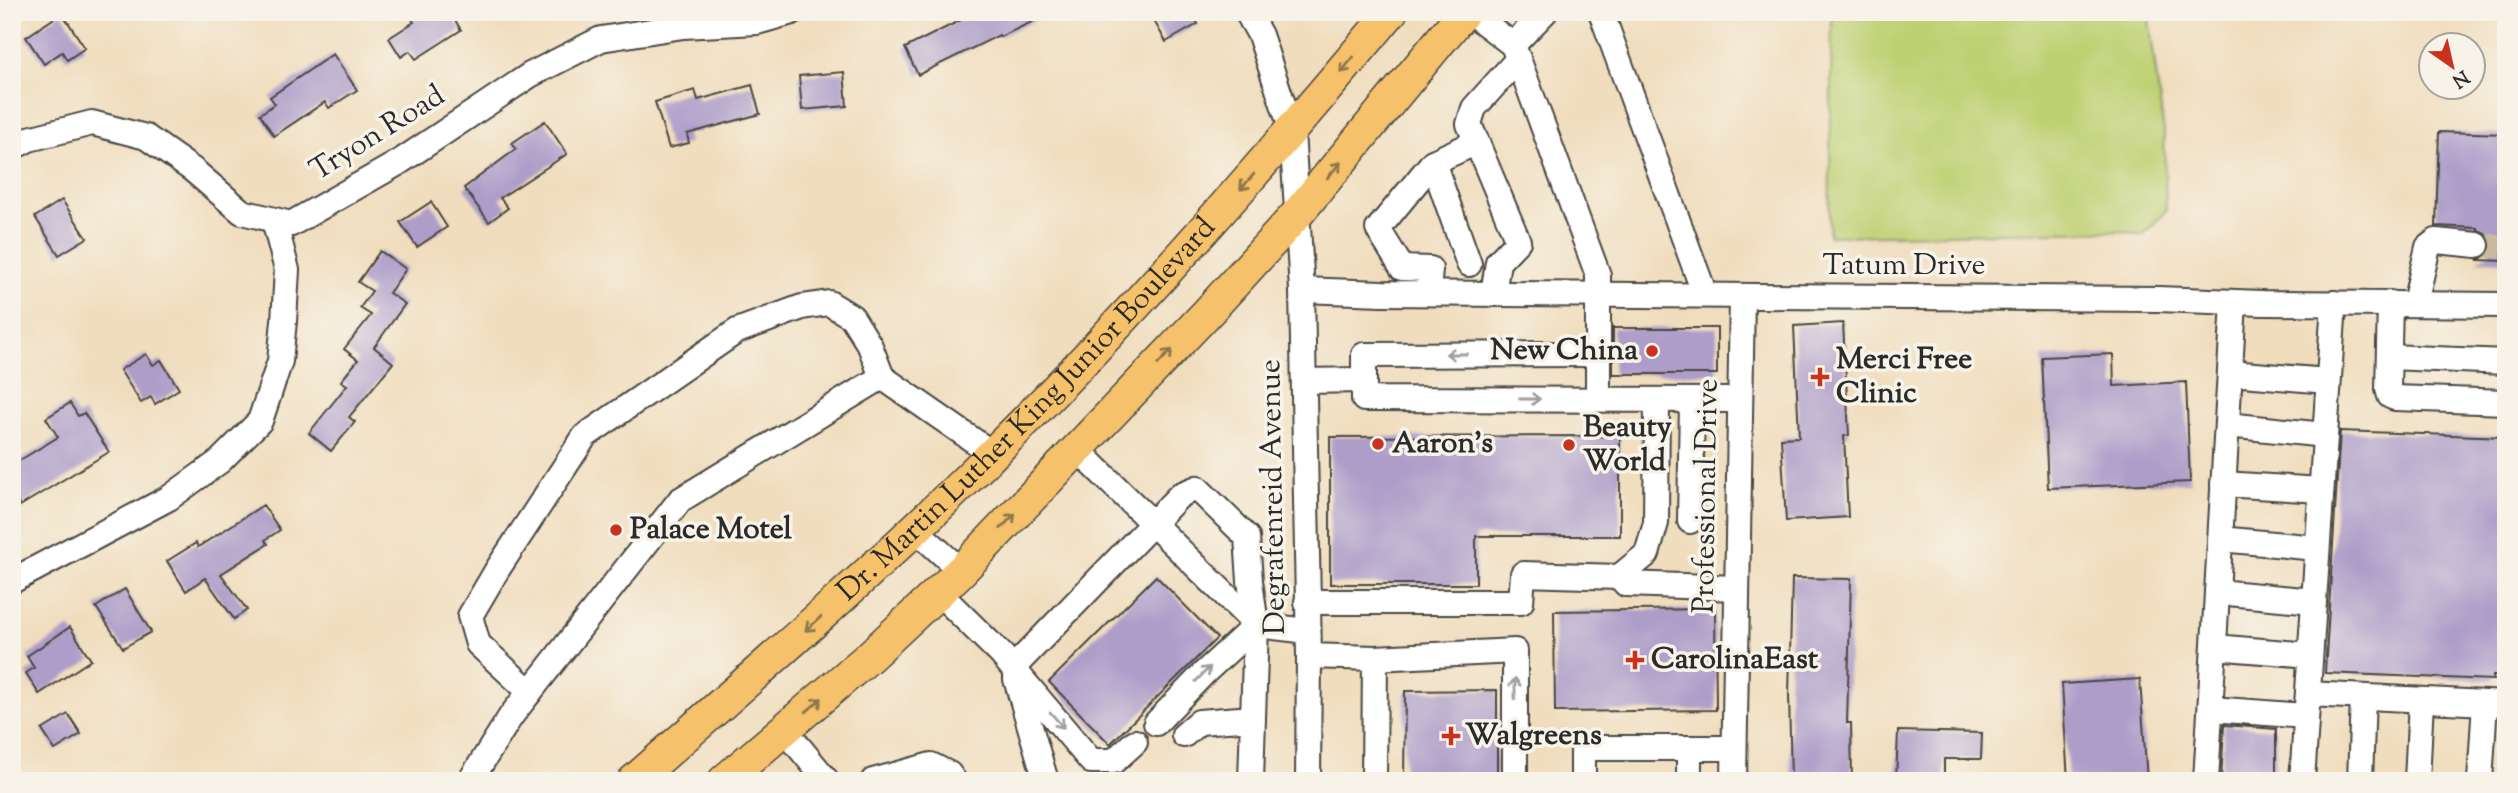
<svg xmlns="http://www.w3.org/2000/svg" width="2518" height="793" font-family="'Sorts Mill Goudy',serif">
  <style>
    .pitch { fill: #bed072; stroke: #747e4e; stroke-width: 2 }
    .building { fill: #ae9dc9 }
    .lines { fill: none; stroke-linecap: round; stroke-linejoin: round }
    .minor-tunnel { stroke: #c9b9a0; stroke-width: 24; stroke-dasharray: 24 12; stroke-linecap: butt }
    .minor-casing { stroke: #494641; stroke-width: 28 }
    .major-casing { stroke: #494641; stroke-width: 35 }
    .minor { stroke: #fff; stroke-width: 24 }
    .major { stroke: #f5c16b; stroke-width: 32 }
    .oneway { stroke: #90764b }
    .oneway2 { stroke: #a0a0a0 }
    .poi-dot { fill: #c8321e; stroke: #f7f3e8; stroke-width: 2.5 }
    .labels { text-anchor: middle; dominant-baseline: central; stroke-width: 7; stroke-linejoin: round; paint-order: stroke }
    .street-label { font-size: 30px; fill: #2b2b2b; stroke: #f7f3e8 }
    .poi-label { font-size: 30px; font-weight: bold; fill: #2b2b2b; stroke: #f7f3e8; text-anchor: start }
  </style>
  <rect width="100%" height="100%" fill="#f7f3e8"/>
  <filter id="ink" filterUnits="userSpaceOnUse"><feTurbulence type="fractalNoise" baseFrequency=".0143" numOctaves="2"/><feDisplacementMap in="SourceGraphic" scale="14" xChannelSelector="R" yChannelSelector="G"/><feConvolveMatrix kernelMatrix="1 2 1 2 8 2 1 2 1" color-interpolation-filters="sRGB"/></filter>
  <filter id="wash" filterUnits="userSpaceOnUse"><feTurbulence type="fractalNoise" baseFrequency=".00686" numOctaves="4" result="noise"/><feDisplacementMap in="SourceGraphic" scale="28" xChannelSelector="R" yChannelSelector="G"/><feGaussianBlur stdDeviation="1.57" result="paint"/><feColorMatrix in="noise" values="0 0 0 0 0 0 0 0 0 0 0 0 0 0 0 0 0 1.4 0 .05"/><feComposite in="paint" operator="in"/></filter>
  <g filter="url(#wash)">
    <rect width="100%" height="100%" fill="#f0ddbd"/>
    <polygon class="pitch" points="1832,12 2148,12 2164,133 2166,211 2143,235 2121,231 1829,236"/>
    <g id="blocks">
      <g class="building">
        <polygon points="407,12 450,12 461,30 416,59 410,51 401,57 389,38 414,22"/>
        <polygon points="977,12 1053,12 1000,37 999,35 918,75 905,48"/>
        <polygon points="1149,12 1191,12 1198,24 1166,42"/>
        <polygon points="62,13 85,48 67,60 62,52 44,64 26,37"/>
        <polygon points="333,54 357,90 329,108 325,102 274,136 260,114 275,104 270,97"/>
        <polygon points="844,72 847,106 802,110 799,76"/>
        <polygon points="752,85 760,114 687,134 689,143 669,148 655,102 695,90 698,100"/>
        <polygon points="545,121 567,154 500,198 508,208 489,222 464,188 516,149 512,143"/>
        <polygon points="2439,132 2506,134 2506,261 2477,260 2489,254 2492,246 2490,238 2485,233 2478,230 2478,228 2436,226"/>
        <polygon points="62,200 87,238 59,255 35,217"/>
        <polygon points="431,202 447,227 417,247 400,222"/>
        <polygon points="380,251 406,269 389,293 405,304 374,347 393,363 349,417 355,422 331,451 309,433 347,385 341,381 358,360 344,349 371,315 360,308 372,291 358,282"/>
        <polygon points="1843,323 1849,435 1844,436 1848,517 1786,521 1781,438 1799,437 1794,326"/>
        <rect x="1613" y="328" width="104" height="46"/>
        <polygon points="146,354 153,365 161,360 179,389 155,404 151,397 141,403 120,370"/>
        <polygon points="2113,354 2114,386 2186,382 2190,482 2048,488 2042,357"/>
        <polygon points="70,403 78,416 84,413 109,452 20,506 12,493 12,465 58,437 46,418"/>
        <polygon points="2340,431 2506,437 2506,676 2493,676 2493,680 2325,673"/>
        <polygon points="1620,436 1620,536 1476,536 1476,584 1330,584 1330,437"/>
        <polygon points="263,505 280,530 265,540 268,544 221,574 247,610 234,619 205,578 186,591 167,561 196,543 198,547"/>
        <polygon points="1156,576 1217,638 1110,744 1049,682"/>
        <polygon points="1792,578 1851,579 1847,723 1851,723 1852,781 1791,781 1789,694"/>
        <polygon points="125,589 151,632 123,648 96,607"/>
        <polygon points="1715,609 1716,710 1555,712 1554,611"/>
        <polygon points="70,627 91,660 39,694 26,673 34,668 27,656"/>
        <polygon points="2140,679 2147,781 2068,781 2062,684"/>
        <polygon points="1497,690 1497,781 1404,781 1405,691"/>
        <polygon points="68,714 81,734 55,750 42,730"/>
        <polygon points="2224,725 2276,729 2276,781 2221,781"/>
        <polygon points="1898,731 1982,733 1981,759 1944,759 1944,781 1896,781"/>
      </g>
    </g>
  </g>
  <g filter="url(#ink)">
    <use href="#blocks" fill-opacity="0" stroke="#494641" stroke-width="2"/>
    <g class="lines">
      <polyline class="minor-tunnel" points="2477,245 2506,247"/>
      <defs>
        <g id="minor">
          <polyline points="1247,12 1260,35 1292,131 1302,290 1309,656 1308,781"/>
          <polyline points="1470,12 1513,45"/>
          <polyline points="1545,12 1513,45 1598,275 1598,399"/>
          <polyline points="1601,12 1705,295"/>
          <polyline points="12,148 29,139 92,123 146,137 193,170 242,212 291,224 398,163 530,75 601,39 683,26 757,22 792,12"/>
          <polyline points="1433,162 1469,264"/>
          <polyline points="1302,290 1382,293 2158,299 2263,303 2506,305"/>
          <polyline points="1428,293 1430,269 1402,268 1378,229 1433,162 1477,142"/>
          <polyline points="1493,294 1498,262 1518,241 1469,124 1474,108 1518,59"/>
          <polyline points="2390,303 2388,389 2390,396 2395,398 2506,402"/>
          <polyline points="2415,303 2428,247 2436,241 2477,245"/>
          <polyline points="1597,354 1364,355 1364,399 1740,400"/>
          <polyline points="2389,357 2506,362"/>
          <polyline points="2230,373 2328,381"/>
          <polyline points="1304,381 1364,380"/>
          <polyline points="2227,425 2325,435"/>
          <polyline points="1077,449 1256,625 1308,631"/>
          <polyline points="2223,484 2321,490"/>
          <polyline points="1690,521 1692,400"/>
          <polyline points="915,529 961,571"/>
          <polyline points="2220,539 2317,548"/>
          <polyline points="1619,577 1626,584 1737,588"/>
          <polyline points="12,581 169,498 220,461 260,421 280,361 284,321 287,270 274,220"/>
          <polyline points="938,592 1001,654 1091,761 1114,761 1135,742"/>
          <polyline points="2217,592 2314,601"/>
          <polyline points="1307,602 1521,602 1523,574 1619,577 1647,554 1656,523 1657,400"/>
          <polyline points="2214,647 2310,655"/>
          <polyline points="1309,656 1375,658 1374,781"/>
          <polyline points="1375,658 1515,651 1515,781"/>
          <polyline points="1013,668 1180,495 1197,488 1247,537 1250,581 1256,625 1251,781"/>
          <polyline points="1016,679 1046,781"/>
          <polyline points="530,692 478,644 470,616 497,570 585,436 737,331 802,307 829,303 852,317 870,346 882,377"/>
          <polyline points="2308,694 2506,704"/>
          <polyline points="2211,709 2306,716"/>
          <polyline points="1156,723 1204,673 1256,625"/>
          <polyline points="785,730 827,781"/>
          <polyline points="1184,735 1199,722 1253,718"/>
          <polyline points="470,781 511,716 680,500 882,377 993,454"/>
          <polyline points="873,781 931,765 949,774 954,781"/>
          <polyline points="1583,781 1583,748 1689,748"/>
          <polyline points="1689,781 1689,748 1734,748"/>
          <polyline points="1734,781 1742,296"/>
          <polyline points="2206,781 2234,302"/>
          <polyline points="2302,781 2334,303"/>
          <polyline points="2360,781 2363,697"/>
          <polyline points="2417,781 2421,700"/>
          <polyline points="2480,781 2485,703"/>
        </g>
        <g id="major">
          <path id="s1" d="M634,781C744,684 855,588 960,486C1113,337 1254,176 1391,12"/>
          <polyline points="724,781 869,657 961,571 1208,312 1298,213 1464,12"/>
        </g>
      </defs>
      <use href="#minor" class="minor-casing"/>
      <use href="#major" class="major-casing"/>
      <use href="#minor" class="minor"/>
      <use href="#major" class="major"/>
    </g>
    <defs><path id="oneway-shaft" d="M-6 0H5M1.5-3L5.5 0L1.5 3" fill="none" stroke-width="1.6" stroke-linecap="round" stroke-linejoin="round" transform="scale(1.75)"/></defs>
    <g class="oneway">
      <use href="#oneway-shaft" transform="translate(1347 65) rotate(130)"/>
      <use href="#oneway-shaft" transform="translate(1334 170) rotate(-50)"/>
      <use href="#oneway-shaft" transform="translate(1247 182) rotate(131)"/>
      <use href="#oneway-shaft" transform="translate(1165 357) rotate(-46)"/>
      <use href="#oneway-shaft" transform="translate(1008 521) rotate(-46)"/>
      <use href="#oneway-shaft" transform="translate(813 624) rotate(138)"/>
      <use href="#oneway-shaft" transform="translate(814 705) rotate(-41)"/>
    </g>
    <g class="oneway2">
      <use href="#oneway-shaft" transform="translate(1456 354) rotate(180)"/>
      <use href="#oneway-shaft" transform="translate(1530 399)"/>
      <use href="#oneway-shaft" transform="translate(1203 674) rotate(-45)"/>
      <use href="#oneway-shaft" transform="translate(1515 688) rotate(-90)"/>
      <use href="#oneway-shaft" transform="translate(1057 720) rotate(49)"/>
    </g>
  </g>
  <g class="poi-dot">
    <circle cx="1652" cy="351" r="7"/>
    <path d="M1816.5 366.5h7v7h7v7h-7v7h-7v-7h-7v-7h7z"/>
    <circle cx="1378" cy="444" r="7"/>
    <circle cx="1569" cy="445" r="7"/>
    <circle cx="616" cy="530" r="7"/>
    <path d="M1631.5 649.5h7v7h7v7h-7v7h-7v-7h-7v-7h7z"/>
    <path d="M1447.5 725.5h7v7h7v7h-7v7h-7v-7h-7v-7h7z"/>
  </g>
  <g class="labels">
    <g class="street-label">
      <text transform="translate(378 134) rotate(-32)">Tryon Road</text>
      <text x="1904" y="266">Tatum Drive</text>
      <text stroke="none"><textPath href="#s1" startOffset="541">Dr. Martin Luther King Junior Boulevard</textPath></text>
      <text transform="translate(1707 496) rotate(-89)">Professional Drive</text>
      <text transform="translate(1274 497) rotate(-91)">Degrafenreid Avenue</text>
    </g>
    <g class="poi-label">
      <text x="1638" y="351" text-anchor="end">New China</text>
      <text x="1836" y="360">Merci Free<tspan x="1836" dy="34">Clinic</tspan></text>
      <text x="1583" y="428">Beauty<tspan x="1583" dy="34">World</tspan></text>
      <text x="1392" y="444">Aaron's</text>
      <text x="630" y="530">Palace Motel</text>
      <text x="1651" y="660">CarolinaEast</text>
      <text x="1465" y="736">Walgreens</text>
    </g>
  </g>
  <rect width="2518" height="793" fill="none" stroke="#f7f3e8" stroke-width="42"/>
  <g transform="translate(2452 66) rotate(146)"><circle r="33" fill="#f7f3e8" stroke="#a5a39c" stroke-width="2"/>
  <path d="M0-5L12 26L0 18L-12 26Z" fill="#c8321e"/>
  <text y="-10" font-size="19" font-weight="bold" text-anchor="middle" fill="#2b2b2b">N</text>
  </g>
</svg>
